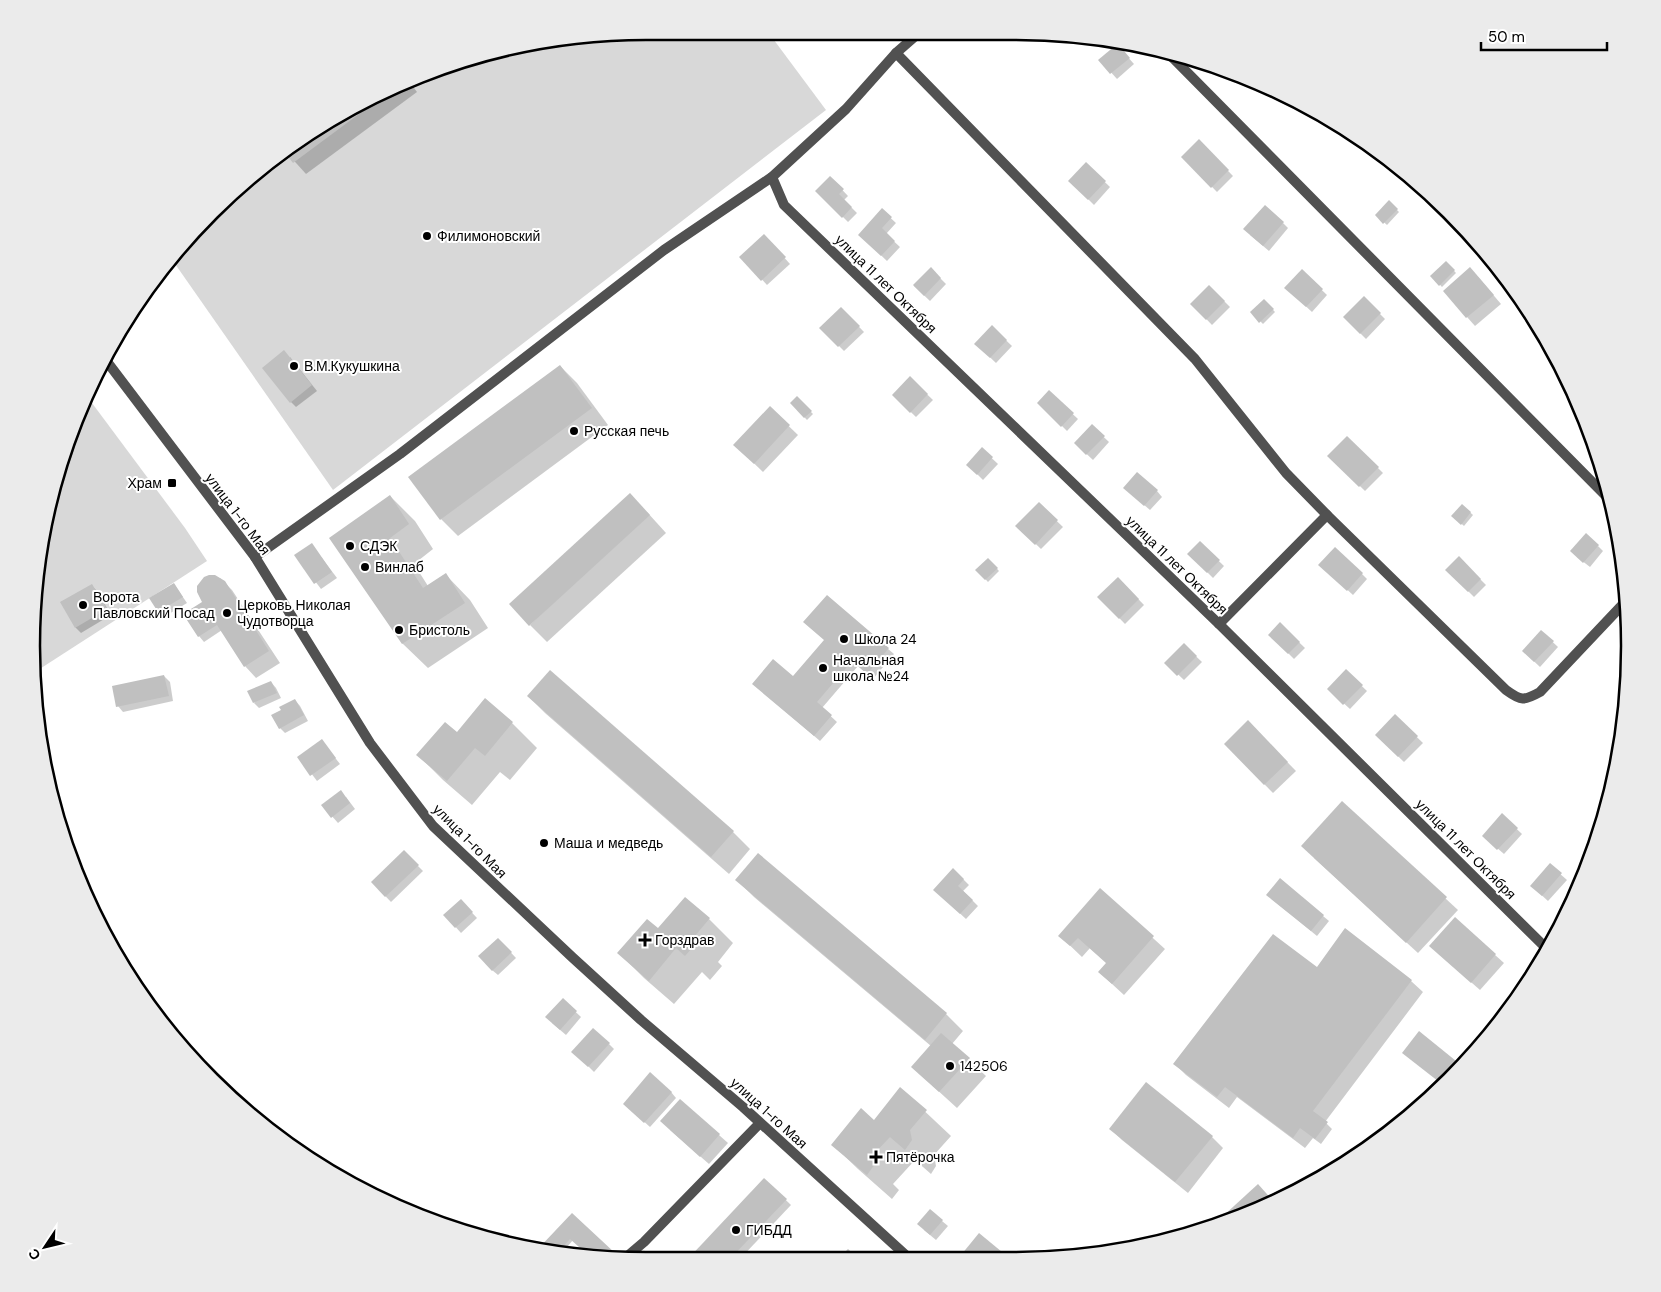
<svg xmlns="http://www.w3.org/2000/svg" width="1661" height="1292" font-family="'DM Sans',sans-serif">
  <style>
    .green { fill: #d8d8d8 }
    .shadow { fill: #0003 }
    .building { fill: #c0c0c0 }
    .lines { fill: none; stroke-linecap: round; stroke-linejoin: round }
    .minor { stroke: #515151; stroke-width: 10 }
    .tertiary { stroke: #515151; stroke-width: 10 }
    .poi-dot { fill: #000; stroke: #fff; stroke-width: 2 }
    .labels { text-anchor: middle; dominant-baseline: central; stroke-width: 4; stroke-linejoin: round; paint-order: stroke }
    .poi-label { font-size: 14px; fill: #000; stroke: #fff; text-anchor: start }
    .street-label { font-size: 14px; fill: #000; stroke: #fff }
    .rim { fill: none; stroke: #000; stroke-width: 2.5 }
  </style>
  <rect width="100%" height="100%" fill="#fff"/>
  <g class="green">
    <polygon points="646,31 768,32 826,110 333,490 173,261 211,212 338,114 487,52"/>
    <polygon points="89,399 185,528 207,561 35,672 31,646 52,487"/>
  </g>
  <g class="shadow">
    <polygon points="1117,45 1134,64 1117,79 1100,60"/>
    <polygon points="411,84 417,92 306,174 287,153 338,114"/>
    <polygon points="1199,141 1233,176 1217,192 1183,157"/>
    <polygon points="1086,164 1110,187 1094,205 1070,181"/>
    <polygon points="830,177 848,196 844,200 857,213 848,222 817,191"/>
    <polygon points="1389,202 1399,212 1387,225 1376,215"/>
    <polygon points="882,210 896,223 886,234 900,247 887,261 865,240"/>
    <polygon points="1283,223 1288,228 1269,251 1250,235"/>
    <polygon points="764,235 790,264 767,285 741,257"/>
    <polygon points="1446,262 1456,273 1442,287 1432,276"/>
    <polygon points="931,269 946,284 930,301 914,286"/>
    <polygon points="1302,271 1327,295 1312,312 1286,288"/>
    <polygon points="1478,277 1501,304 1475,326 1444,291"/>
    <polygon points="1209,286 1230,307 1212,325 1192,304"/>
    <polygon points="1364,298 1385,319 1366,339 1344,317"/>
    <polygon points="1264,300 1275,312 1263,324 1252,313"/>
    <polygon points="841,308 864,332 844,351 821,328"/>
    <polygon points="992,327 1012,346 996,363 976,344"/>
    <polygon points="290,357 317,391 296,407 291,402"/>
    <polygon points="560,366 577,383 608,425 458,536 441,519"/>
    <polygon points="910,378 933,400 916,417 893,395"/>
    <polygon points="1049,392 1078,419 1067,431 1039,403"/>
    <polygon points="797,398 813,414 807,420 791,403"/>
    <polygon points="770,408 798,435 763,472 735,445"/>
    <polygon points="1092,426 1109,442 1093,460 1075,443"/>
    <polygon points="1347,437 1383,473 1365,491 1329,456"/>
    <polygon points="982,449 998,464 983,480 968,465"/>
    <polygon points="1157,491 1162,497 1150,510 1130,493"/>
    <polygon points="390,496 415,521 433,549 414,564 428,586 446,575 470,600 488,628 428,668 403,644 331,538"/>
    <polygon points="1039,504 1063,527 1041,549 1017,526"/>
    <polygon points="1462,505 1473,515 1464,526 1453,516"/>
    <polygon points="647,512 666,533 547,642 530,625"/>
    <polygon points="1200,543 1224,566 1213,578 1189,554"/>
    <polygon points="312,545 337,578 321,589 296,556"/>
    <polygon points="1598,546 1603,551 1590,567 1577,557"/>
    <polygon points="1459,558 1486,585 1474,597 1447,570"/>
    <polygon points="988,559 999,571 988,582 977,570"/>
    <polygon points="1326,570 1362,574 1367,579 1353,595"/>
    <polygon points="220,578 232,590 280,663 256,678 245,666 222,630 204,642 199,636"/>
    <polygon points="1118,578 1144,605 1125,624 1099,597"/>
    <polygon points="174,584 187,603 164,617 151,599"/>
    <polygon points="92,586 97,591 111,615 81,633 76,628 61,602"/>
    <polygon points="827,597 894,654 873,679 858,666 822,708 837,722 820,741 759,689 793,678 825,640"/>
    <polygon points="1280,624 1305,648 1294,659 1270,635"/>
    <polygon points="1541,631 1558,647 1540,667 1523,651"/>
    <polygon points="1184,645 1202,662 1184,680 1166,663"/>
    <polygon points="1346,671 1367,691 1350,709 1328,689"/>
    <polygon points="164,676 170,682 173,701 123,712 118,706"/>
    <polygon points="271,682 276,688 281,698 259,708 254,703"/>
    <polygon points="528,696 733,832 750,849 729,874 545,713"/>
    <polygon points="295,700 300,706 308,721 285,733 280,728"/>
    <polygon points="485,700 512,723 537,748 510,780 500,772 472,805 443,780 418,755 457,734"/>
    <polygon points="1395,716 1423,743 1404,762 1376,735"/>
    <polygon points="1248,722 1296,771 1273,793 1225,744"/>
    <polygon points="322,741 340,764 317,781 299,757"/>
    <polygon points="346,797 355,809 338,823 323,806"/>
    <polygon points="1342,803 1458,910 1418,953 1314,858"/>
    <polygon points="1502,815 1522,834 1504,854 1489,841"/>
    <polygon points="404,852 423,871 391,902 372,882"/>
    <polygon points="758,855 946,1014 963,1031 952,1044 986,1076 957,1108 912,1067 931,1046 754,897 737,880"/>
    <polygon points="1550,865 1567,880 1548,901 1537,891"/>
    <polygon points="963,879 969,885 963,891 978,906 966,919 940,895"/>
    <polygon points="1100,890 1165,949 1124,995 1099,972 1107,963 1090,948 1082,957 1060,936"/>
    <polygon points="1273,900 1323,916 1329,921 1317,936"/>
    <polygon points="461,901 477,918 461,933 445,915"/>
    <polygon points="709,919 733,943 718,962 722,966 710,980 702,972 674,1004 644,978 619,953 658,930"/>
    <polygon points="1455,919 1504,963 1480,990 1439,954"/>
    <polygon points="498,939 516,958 498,975 492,970"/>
    <polygon points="1317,969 1411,981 1423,992 1325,1122 1332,1129 1321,1144 1313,1138 1305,1148 1237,1097 1229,1108 1186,1075 1175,1064"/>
    <polygon points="563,1000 581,1017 566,1035 552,1023"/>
    <polygon points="609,1044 614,1049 594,1072 579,1057"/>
    <polygon points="900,1088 951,1136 934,1155 936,1166 931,1174 915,1160 893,1184 899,1190 892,1199 858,1169 833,1145 875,1121"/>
    <polygon points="671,1092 676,1098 650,1127 630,1109"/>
    <polygon points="1110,1128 1212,1137 1223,1148 1188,1193 1122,1140"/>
    <polygon points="670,1130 719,1135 728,1143 709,1164"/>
    <polygon points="764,1179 791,1205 739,1260 688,1261"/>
    <polygon points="930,1211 948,1226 936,1240 924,1230"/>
    <polygon points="572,1215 616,1256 615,1258 589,1255 573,1240 562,1253 539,1250"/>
    <polygon points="1001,1252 1006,1258 1005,1260 959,1260"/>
  </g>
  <g class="building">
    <polygon points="1116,45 1119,45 1130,58 1110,74 1098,60"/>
    <polygon points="386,94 293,163 286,154 338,114"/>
    <polygon points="1199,139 1229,170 1211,188 1181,157"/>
    <polygon points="1086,162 1106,181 1088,200 1068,181"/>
    <polygon points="830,176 844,189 839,194 852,207 842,218 815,191"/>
    <polygon points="1389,200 1398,209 1383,224 1375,215"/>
    <polygon points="1265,205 1284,222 1263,246 1243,229"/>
    <polygon points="882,208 892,217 882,228 895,241 881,256 858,235"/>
    <polygon points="764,234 786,257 761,281 739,257"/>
    <polygon points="1446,261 1455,270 1439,286 1430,276"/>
    <polygon points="931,267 941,278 924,296 913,285"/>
    <polygon points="1470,267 1494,295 1466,318 1443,291"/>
    <polygon points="1302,269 1323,289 1306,307 1284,288"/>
    <polygon points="1209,285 1225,301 1206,320 1190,304"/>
    <polygon points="1364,296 1381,313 1360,334 1343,317"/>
    <polygon points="1264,299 1274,309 1259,323 1250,312"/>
    <polygon points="841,307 860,326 838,347 819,328"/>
    <polygon points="992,325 1007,340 990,358 974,344"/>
    <polygon points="284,350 312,385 290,403 262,368"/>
    <polygon points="560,365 592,408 440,520 408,477"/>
    <polygon points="910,376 928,394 910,413 892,395"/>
    <polygon points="1049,390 1074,413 1061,427 1037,403"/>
    <polygon points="797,396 812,411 804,418 790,403"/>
    <polygon points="770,406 790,425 754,464 733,445"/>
    <polygon points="1092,424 1105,436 1086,455 1074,443"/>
    <polygon points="1347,436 1379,467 1359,487 1327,456"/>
    <polygon points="982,447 993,457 977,475 966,465"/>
    <polygon points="1137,472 1158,490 1144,506 1123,488"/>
    <polygon points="630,493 650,515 529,626 509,604"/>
    <polygon points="390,495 409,524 390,538 423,588 446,573 465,603 402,644 329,538"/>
    <polygon points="1039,502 1058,520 1035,545 1015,526"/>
    <polygon points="1462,504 1471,512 1461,525 1451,516"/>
    <polygon points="1586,533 1599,545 1583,563 1570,551"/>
    <polygon points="1200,541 1220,560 1207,573 1187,554"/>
    <polygon points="312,543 332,572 314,584 294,555"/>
    <polygon points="1335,547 1363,573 1347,591 1318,565"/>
    <polygon points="1459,556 1481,579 1468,592 1445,570"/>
    <polygon points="988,558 998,568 985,580 975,570"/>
    <polygon points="209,575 215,575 225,581 269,651 244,667 217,625 198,637 183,614 202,602 197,592 197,586 204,577"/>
    <polygon points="1118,577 1139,599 1119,619 1097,597"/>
    <polygon points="174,583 183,597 158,612 149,598"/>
    <polygon points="92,584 107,609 75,628 60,602"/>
    <polygon points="827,595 889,648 867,674 852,661 817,702 832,715 814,736 752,684 773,659 793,676 824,640 803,622"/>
    <polygon points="1280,622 1300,642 1288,654 1268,635"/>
    <polygon points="1541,630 1554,641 1534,662 1522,651"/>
    <polygon points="1184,643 1197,656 1177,676 1164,663"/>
    <polygon points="1346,669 1363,685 1343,705 1327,689"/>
    <polygon points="550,670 734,831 711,857 527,696"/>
    <polygon points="164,675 169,696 116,707 112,686"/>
    <polygon points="271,681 277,693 253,703 247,691"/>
    <polygon points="485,698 513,722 485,756 475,748 447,781 416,755 445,722 457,732"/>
    <polygon points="295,699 304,715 279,729 271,715 281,710 279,707"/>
    <polygon points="1395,714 1418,736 1398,757 1375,735"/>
    <polygon points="1248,720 1288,762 1264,785 1224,744"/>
    <polygon points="322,739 336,758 310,776 297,757"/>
    <polygon points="341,790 350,803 331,818 321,805"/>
    <polygon points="1342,801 1447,897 1406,943 1301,846"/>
    <polygon points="1502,813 1518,828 1497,850 1482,836"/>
    <polygon points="404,850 419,865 385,897 371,882"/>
    <polygon points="758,853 947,1013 925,1040 735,880"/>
    <polygon points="1550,863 1562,873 1542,896 1530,886"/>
    <polygon points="953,868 964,879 958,886 973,900 960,914 933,890"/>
    <polygon points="1280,878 1324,915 1311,931 1266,895"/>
    <polygon points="1100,888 1154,936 1112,984 1098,972 1106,963 1078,938 1070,946 1058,936"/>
    <polygon points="685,897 710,918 694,937 698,941 685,956 676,948 649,981 617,953 647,919 658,928"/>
    <polygon points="461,899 473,912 455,928 443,915"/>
    <polygon points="1455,917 1496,954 1471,983 1429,946"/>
    <polygon points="1345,928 1412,980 1313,1111 1328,1122 1315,1139 1300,1128 1293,1138 1225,1087 1217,1097 1173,1064 1273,934 1317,967"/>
    <polygon points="498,938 512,952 492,971 478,956"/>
    <polygon points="563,998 577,1011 560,1030 545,1017"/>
    <polygon points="593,1028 610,1043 588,1067 571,1052"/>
    <polygon points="1419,1031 1461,1065 1443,1085 1402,1053"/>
    <polygon points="941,1033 970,1058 939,1092 911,1067"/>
    <polygon points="650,1072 672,1092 644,1123 623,1104"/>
    <polygon points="1146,1082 1213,1136 1175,1182 1109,1129"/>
    <polygon points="900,1087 927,1110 910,1130 912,1140 905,1150 890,1137 869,1159 875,1164 867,1175 831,1145 861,1108 874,1120"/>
    <polygon points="680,1099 720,1134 700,1157 660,1121"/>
    <polygon points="764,1178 787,1199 729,1260 686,1261"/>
    <polygon points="1258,1184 1273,1201 1226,1222 1222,1217"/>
    <polygon points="930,1209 943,1220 930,1235 917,1224"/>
    <polygon points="572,1213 615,1253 611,1257 588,1255 570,1239 558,1252 537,1250"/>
    <polygon points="979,1233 1002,1252 995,1260 957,1260"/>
    <polygon points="848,1249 860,1260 837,1260"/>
  </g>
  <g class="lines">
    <g class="minor">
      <path d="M896,53L1195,359L1286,473L1327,515L1506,690C1521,701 1524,701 1540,692L1626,601"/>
      <polyline points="1170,55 1609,499"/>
      <polyline points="772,177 784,205 1219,624 1547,949"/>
      <polyline points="255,557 400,454 664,250 772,177 846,109 896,53 920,32"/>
      <polyline points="1219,624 1327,515"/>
      <polyline points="624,1259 644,1242 760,1123"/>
    </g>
    <polyline class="tertiary" points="105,359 255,557 370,743 433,826 572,957 641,1020 743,1107 911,1260"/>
  </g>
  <g class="poi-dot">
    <circle cx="427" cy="236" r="5"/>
    <circle cx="294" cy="366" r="5"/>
    <circle cx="574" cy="431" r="5"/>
    <rect x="167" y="478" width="10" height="10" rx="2.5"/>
    <circle cx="350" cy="546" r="5"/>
    <circle cx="365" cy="567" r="5"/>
    <circle cx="83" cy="605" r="5"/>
    <circle cx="227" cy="613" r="5"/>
    <circle cx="399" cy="630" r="5"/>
    <circle cx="844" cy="639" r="5"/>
    <circle cx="823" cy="668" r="5"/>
    <circle cx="544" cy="843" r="5"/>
    <path d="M642.5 932.5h5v5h5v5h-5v5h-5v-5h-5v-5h5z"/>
    <circle cx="950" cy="1066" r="5"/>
    <path d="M873.5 1149.5h5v5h5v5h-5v5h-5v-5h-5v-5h5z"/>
    <circle cx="736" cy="1230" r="5"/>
  </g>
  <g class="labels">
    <g class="poi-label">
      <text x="437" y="236">Филимоновский</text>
      <text x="304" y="366">В.М.Кукушкина</text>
      <text x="584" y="431">Русская печь</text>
      <text x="162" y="483" text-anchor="end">Храм</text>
      <text x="360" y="546">СДЭК</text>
      <text x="375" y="567">Винлаб</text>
      <text x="93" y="597">Ворота<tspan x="93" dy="16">Павловский Посад</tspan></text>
      <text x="237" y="605">Церковь Николая<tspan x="237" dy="16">Чудотворца</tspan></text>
      <text x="409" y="630">Бристоль</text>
      <text x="854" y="639">Школа 24</text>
      <text x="833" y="660">Начальная<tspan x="833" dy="16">школа №24</tspan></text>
      <text x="554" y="843">Маша и медведь</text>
      <text x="655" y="940">Горздрав</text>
      <text x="960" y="1066">142506</text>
      <text x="886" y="1157">Пятёрочка</text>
      <text x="746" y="1230">ГИБДД</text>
    </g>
    <g class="street-label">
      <text transform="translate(886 284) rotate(44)">улица 11 лет Октября</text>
      <text transform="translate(238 514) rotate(53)">улица 1-го Мая</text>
      <text transform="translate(1177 565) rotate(44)">улица 11 лет Октября</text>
      <text transform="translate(470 841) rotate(45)">улица 1-го Мая</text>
      <text transform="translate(1466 849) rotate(45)">улица 11 лет Октября</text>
      <text transform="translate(769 1113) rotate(42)">улица 1-го Мая</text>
    </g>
  </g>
  <path d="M0 0H1661V1292H0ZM646 40H1015A606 606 0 0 1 1621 646V646A606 606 0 0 1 1015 1252H646A606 606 0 0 1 40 646V646A606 606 0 0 1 646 40Z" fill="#ebebeb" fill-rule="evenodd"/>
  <path class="rim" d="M646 40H1015A606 606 0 0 1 1621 646V646A606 606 0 0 1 1015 1252H646A606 606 0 0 1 40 646V646A606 606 0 0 1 646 40Z"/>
  <g transform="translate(45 1247) rotate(235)" stroke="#ffffff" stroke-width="4" paint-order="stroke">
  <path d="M0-4L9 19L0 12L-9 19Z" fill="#000000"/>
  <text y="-8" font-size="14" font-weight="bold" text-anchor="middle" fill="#000000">С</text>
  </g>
  <path d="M1481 42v8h126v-8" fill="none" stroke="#000000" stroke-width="2.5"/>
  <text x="1488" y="42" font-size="15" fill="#000000" stroke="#ffffff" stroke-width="4" paint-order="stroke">50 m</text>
</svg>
